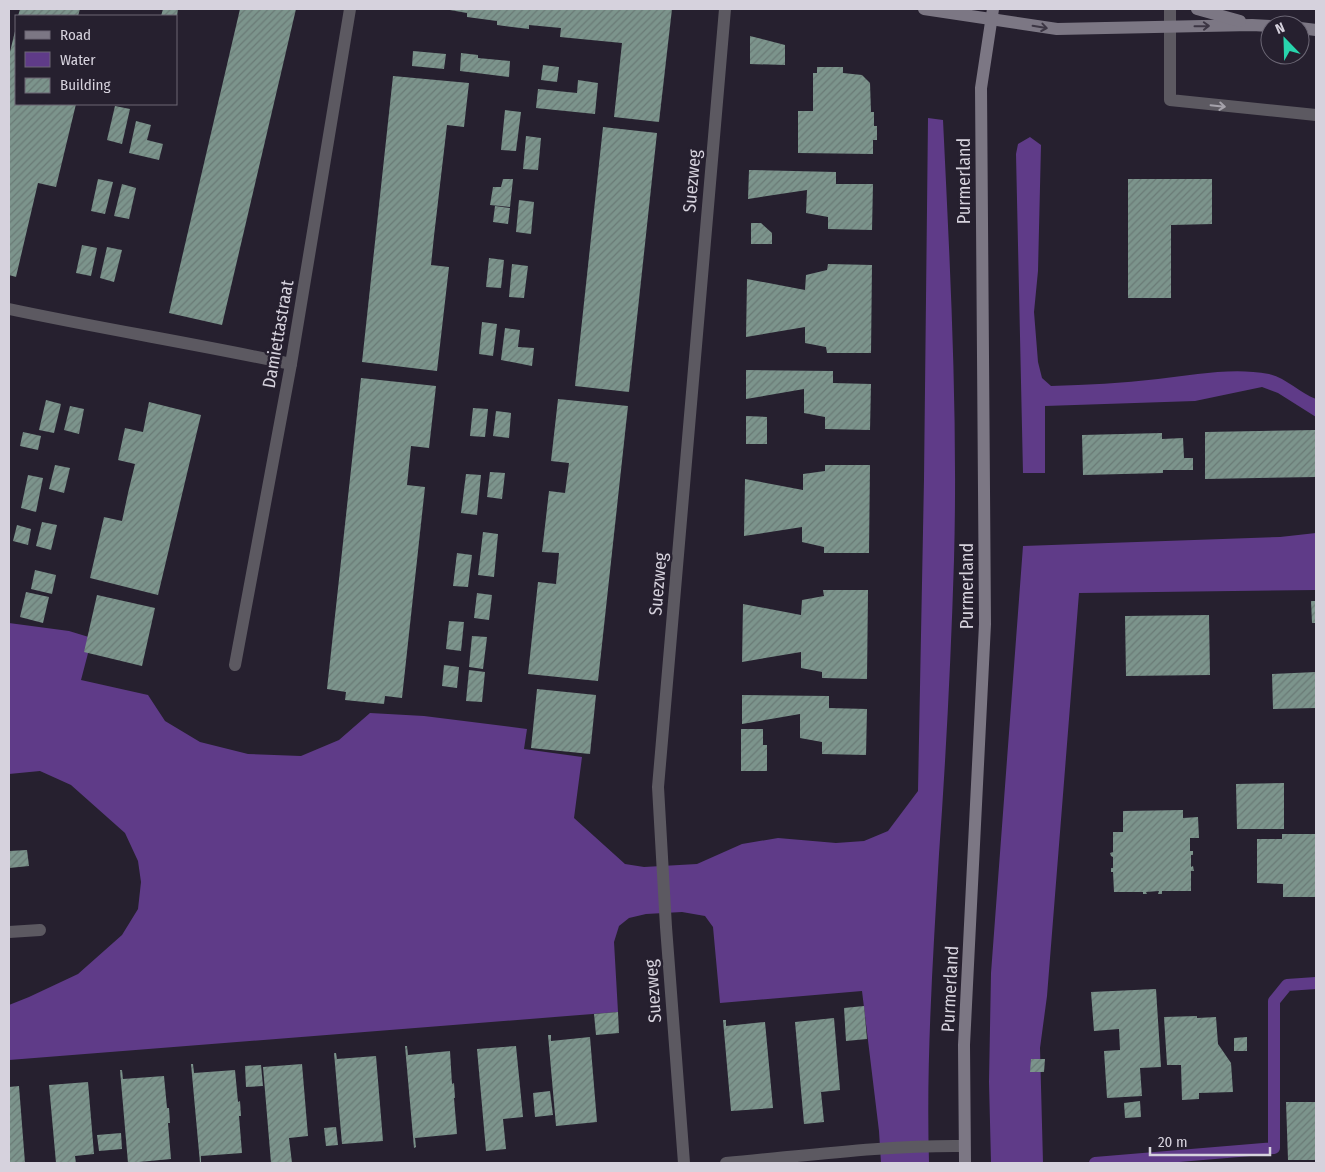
<svg xmlns="http://www.w3.org/2000/svg" width="1325" height="1172" font-family="'Fira Sans Condensed',sans-serif">
  <style>
    .water { fill: #5f3b88 }
    .lines { fill: none; stroke-linecap: round; stroke-linejoin: round }
    .stream { stroke: #5f3b88; stroke-width: 12 }
    .building { fill: url(#building-hatch) }
    .lane { stroke: #5c5961; stroke-width: 12 }
    .street { stroke: #5c5961; stroke-width: 12 }
    .secondary { stroke: #7c7784; stroke-width: 12 }
    .oneway { stroke: #3c3644 }
    .oneway2 { stroke: #a5a2ab }
    .labels { text-anchor: middle; dominant-baseline: central; stroke-width: 5; stroke-linejoin: round; paint-order: stroke }
    .street-label { font-size: 18px; fill: #d6d2dd; stroke: #26202f }
  </style>
  <defs>
    <pattern id="building-hatch" width="6" height="6" patternUnits="userSpaceOnUse" patternTransform="scale(1.25)"><rect width="6" height="6" fill="#7c948c"/><path d="M-1 1l2-2M0 6l6-6M5 7l2-2" fill="none" stroke="#6a7a76"/></pattern>
  </defs>
  <rect width="100%" height="100%" fill="#26202f"/>
  <g class="water">
    <path d="M928,118L943,120C950,266 958,413 954,560C951,658 946,756 939,854C933,957 926,1060 929,1163H881L879,1131L862,991L720,1003L713,927L705,916L682,912L646,914L629,918L619,926L614,942L618,1012L9,1060V1005L29,997L78,974L122,935L138,909L141,882L138,861L125,833L71,785L40,771L9,774V623L69,631L92,638L81,680L148,695L165,721L200,742L248,754L301,756L339,740L370,713L424,716L527,729L524,749L582,757L574,818L625,864L644,867L697,864L742,844L778,838L836,843L864,841L888,831L918,791L924,479Z"/>
    <path d="M1030,137L1041,145L1038,271L1034,312L1038,362L1042,378L1051,386C1087,385 1122,383 1158,379C1195,375 1232,367 1269,374C1286,378 1300,393 1316,399V417L1278,393L1262,387L1195,401L1045,406V473H1023L1016,154L1018,144Z"/>
    <polygon points="1316,533 1316,590 1079,593 1047,996 1040,1048 1043,1163 991,1163 989,1082 991,973 1023,546 1280,537"/>
  </g>
  <g class="lines">
    <polyline class="stream" points="1095,1163 1274,1148 1274,1001 1287,985 1316,983"/>
  </g>
  <g class="building">
    <polygon points="20,9 80,9 78,16 18,16"/>
    <polygon points="163,9 178,9 177,16 161,16"/>
    <polygon points="240,9 296,9 222,325 169,313"/>
    <polygon points="444,9 672,9 659,122 614,117 622,43 560,37 561,28 529,25 529,29 497,25 497,21 467,17 467,13"/>
    <polygon points="16,27 16,104 76,104 56,187 38,183 16,277 9,275 9,56"/>
    <polygon points="750,36 785,45 785,65 750,64"/>
    <polygon points="413,51 446,54 444,69 412,66"/>
    <polygon points="461,53 478,55 478,58 510,61 509,77 460,71"/>
    <polygon points="543,65 559,67 557,82 541,80"/>
    <polygon points="817,67 843,67 843,73 862,75 870,83 871,112 874,112 874,126 877,126 877,140 873,140 873,154 798,153 798,111 813,111 813,73 817,73"/>
    <polygon points="393,76 469,83 464,127 447,125 434,236 431,265 449,267 437,371 362,362"/>
    <polygon points="578,80 598,83 595,114 536,108 538,89 577,93"/>
    <polygon points="115,106 130,109 122,144 107,140"/>
    <polygon points="505,110 521,112 516,151 501,150"/>
    <polygon points="136,121 151,125 147,140 163,144 159,160 129,153"/>
    <polygon points="603,127 657,133 629,392 575,386"/>
    <polygon points="526,136 541,138 538,170 523,169"/>
    <polygon points="749,170 836,172 836,184 873,184 872,230 828,229 828,217 806,213 807,190 748,199"/>
    <polygon points="98,179 113,182 105,214 91,211"/>
    <polygon points="503,179 513,179 510,207 490,205 493,187 501,187"/>
    <polygon points="1128,179 1212,179 1212,224 1171,225 1171,298 1128,298"/>
    <polygon points="122,184 136,188 129,219 114,216"/>
    <polygon points="519,200 534,202 531,234 516,232"/>
    <polygon points="495,206 510,208 508,224 493,222"/>
    <polygon points="751,223 761,223 772,233 772,244 751,244"/>
    <polygon points="82,245 97,248 91,276 76,273"/>
    <polygon points="107,247 122,250 114,282 100,278"/>
    <polygon points="489,258 504,260 501,288 486,287"/>
    <polygon points="512,264 528,266 524,298 509,297"/>
    <polygon points="828,264 872,265 871,353 827,353 826,347 805,343 805,327 746,337 747,279 805,290 806,275 827,270"/>
    <polygon points="482,322 497,324 493,356 479,354"/>
    <polygon points="505,328 520,330 518,347 534,348 532,366 501,360"/>
    <polygon points="746,370 833,371 833,383 871,384 870,430 825,429 825,417 804,413 804,389 746,399"/>
    <polygon points="361,378 436,386 429,448 411,446 407,485 425,487 402,698 385,696 384,704 345,700 346,692 327,689"/>
    <polygon points="558,399 628,406 598,681 528,674 538,582 556,584 559,553 542,552 549,491 565,493 569,463 551,461"/>
    <polygon points="46,400 61,404 54,433 39,430"/>
    <polygon points="149,402 201,415 158,595 90,578 104,517 122,521 128,493 135,464 118,460 125,428 143,432"/>
    <polygon points="70,406 84,409 79,434 64,430"/>
    <polygon points="473,408 488,409 485,437 470,436"/>
    <polygon points="496,411 511,413 509,438 493,436"/>
    <polygon points="746,416 767,417 767,444 746,444"/>
    <polygon points="1316,430 1316,477 1205,479 1205,432"/>
    <polygon points="23,432 41,436 38,450 20,446"/>
    <polygon points="1162,433 1162,439 1183,438 1184,458 1193,458 1193,470 1163,470 1163,473 1083,475 1082,435"/>
    <polygon points="55,465 70,468 64,493 49,489"/>
    <polygon points="825,465 870,465 869,553 824,553 824,547 802,542 802,527 744,536 745,479 803,490 803,474 825,471"/>
    <polygon points="490,472 505,473 502,499 487,497"/>
    <polygon points="466,474 481,475 477,515 461,513"/>
    <polygon points="28,475 43,478 36,512 21,508"/>
    <polygon points="42,522 57,525 51,550 36,546"/>
    <polygon points="17,525 31,529 28,545 13,541"/>
    <polygon points="483,532 498,534 494,577 478,575"/>
    <polygon points="457,553 472,555 468,587 453,586"/>
    <polygon points="35,570 56,575 52,594 31,589"/>
    <polygon points="823,590 868,590 867,679 822,678 822,672 801,668 801,652 742,662 743,604 801,615 802,600 824,596"/>
    <polygon points="26,592 49,597 43,623 20,617"/>
    <polygon points="477,593 492,595 489,620 474,618"/>
    <polygon points="97,595 155,608 142,666 84,652"/>
    <polygon points="1311,601 1316,601 1316,623 1312,623"/>
    <polygon points="1209,615 1210,675 1126,676 1125,616"/>
    <polygon points="449,621 464,622 461,651 446,649"/>
    <polygon points="472,636 487,637 483,669 469,667"/>
    <polygon points="444,665 459,667 457,688 442,686"/>
    <polygon points="469,670 485,672 482,702 466,701"/>
    <polygon points="1316,672 1316,708 1273,709 1272,674"/>
    <polygon points="537,689 596,695 590,754 531,748"/>
    <polygon points="742,695 829,696 829,708 867,709 866,755 822,754 822,742 800,738 800,714 742,724"/>
    <polygon points="741,729 763,729 763,745 767,745 767,771 741,771"/>
    <polygon points="1284,783 1284,829 1237,829 1236,784"/>
    <polygon points="1183,810 1183,818 1198,817 1199,838 1190,838 1190,851 1193,851 1193,855 1191,855 1191,867 1193,866 1194,871 1191,871 1191,891 1162,891 1162,894 1158,894 1159,891 1146,892 1147,894 1143,894 1143,892 1114,892 1113,872 1111,872 1111,868 1113,868 1113,857 1111,856 1110,853 1113,852 1113,832 1123,832 1123,811"/>
    <polygon points="1282,834 1316,834 1316,897 1283,897 1283,884 1257,883 1257,839 1282,839"/>
    <polygon points="27,850 29,866 9,868 9,851"/>
    <polygon points="1156,989 1161,1067 1140,1068 1142,1096 1107,1098 1104,1051 1120,1050 1119,1029 1094,1031 1091,992"/>
    <polygon points="864,1006 867,1039 846,1041 844,1008"/>
    <polygon points="618,1012 619,1033 596,1035 594,1014"/>
    <polygon points="1197,1016 1197,1018 1216,1017 1218,1044 1231,1063 1233,1092 1199,1093 1199,1099 1182,1100 1181,1065 1167,1065 1164,1017"/>
    <polygon points="834,1018 840,1090 821,1092 824,1122 804,1124 795,1022"/>
    <polygon points="723,1020 726,1020 726,1026 765,1022 773,1108 731,1111"/>
    <polygon points="548,1035 551,1035 551,1041 590,1037 597,1122 556,1126"/>
    <polygon points="1247,1037 1247,1051 1234,1051 1234,1038"/>
    <polygon points="405,1046 407,1046 408,1055 450,1051 452,1084 454,1083 455,1098 454,1098 457,1134 415,1138 416,1147 414,1148"/>
    <polygon points="516,1046 523,1117 503,1119 506,1149 486,1151 477,1049"/>
    <polygon points="334,1053 336,1053 337,1059 376,1056 383,1141 342,1144"/>
    <polygon points="1031,1059 1045,1059 1044,1072 1030,1072"/>
    <polygon points="191,1064 193,1064 194,1073 235,1070 238,1102 240,1101 241,1116 239,1116 242,1153 201,1156 201,1163 200,1163"/>
    <polygon points="302,1064 308,1136 289,1138 292,1163 271,1163 263,1067"/>
    <polygon points="261,1065 263,1086 246,1087 245,1066"/>
    <polygon points="120,1070 122,1070 123,1079 164,1076 167,1108 169,1108 170,1123 168,1123 171,1159 128,1163"/>
    <polygon points="88,1082 94,1154 75,1156 76,1163 56,1163 49,1085"/>
    <polygon points="19,1086 25,1163 9,1163 9,1087"/>
    <polygon points="550,1091 553,1115 535,1117 533,1093"/>
    <polygon points="1140,1101 1141,1117 1125,1118 1124,1103"/>
    <polygon points="1286,1102 1316,1102 1316,1160 1288,1160"/>
    <polygon points="336,1127 338,1145 326,1146 324,1128"/>
    <polygon points="121,1133 122,1149 99,1151 97,1135"/>
  </g>
  <g class="lines">
    <g class="lane">
      <polyline points="1170,9 1170,100 1316,115"/>
      <path d="M9,309C103,329 197,344 291,364"/>
    </g>
    <g class="street">
      <polyline points="235,665 291,364 350,9"/>
      <polyline points="9,932 40,930"/>
      <polyline points="684,1163 666,927 658,787 725,9"/>
      <path d="M726,1163C805,1156 885,1145 964,1146"/>
    </g>
    <g class="secondary">
      <polyline points="924,9 1057,29 1252,25 1270,26"/>
      <polyline points="1197,9 1240,21"/>
      <polyline points="1300,28 1316,30"/>
      <polyline points="965,1163 964,1045 985,624 981,88 993,9"/>
    </g>
  </g>
  <defs><path id="oneway-shaft" d="M-6 0H5M1.5-3L5.5 0L1.5 3" fill="none" stroke-width="1.6" stroke-linecap="round" stroke-linejoin="round" transform="scale(1.25)"/></defs>
  <g class="oneway">
    <use href="#oneway-shaft" transform="translate(1202 26) rotate(-1)"/>
    <use href="#oneway-shaft" transform="translate(1040 27) rotate(9)"/>
  </g>
  <use class="oneway2" href="#oneway-shaft" transform="translate(1218 106) rotate(6)"/>
  <g class="labels">
    <g class="street-label">
      <text transform="translate(692 181) rotate(-85)">Suezweg</text>
      <text transform="translate(964 181) rotate(-90)">Purmerland</text>
      <text transform="translate(278 334) rotate(-80)">Damiettastraat</text>
      <text transform="translate(658 584) rotate(-85)">Suezweg</text>
      <text transform="translate(967 586) rotate(-90)">Purmerland</text>
      <text transform="translate(950 989) rotate(-87)">Purmerland</text>
      <text transform="translate(653 991) rotate(-94)">Suezweg</text>
    </g>
  </g>
  <rect width="1325" height="1172" fill="none" stroke="#d6d2dd" stroke-width="20"/>
  <rect x="15" y="15" width="162" height="90" fill="#26202f" stroke="#6c6775"/>
  <rect x="25" y="31" width="25" height="8" fill="#7c7784" stroke="#6c6775"/>
  <text x="60" y="40" font-size="15" fill="#d6d2dd">Road</text>
  <rect x="25" y="52" width="25" height="15" fill="#5f3b88" stroke="#6c6775"/>
  <text x="60" y="65" font-size="15" fill="#d6d2dd">Water</text>
  <rect x="25" y="78" width="25" height="15" fill="url(#building-hatch)" stroke="#6c6775"/>
  <text x="60" y="90" font-size="15" fill="#d6d2dd">Building</text>
  <g transform="translate(1285 40) rotate(337)"><circle r="24" fill="#26202f" stroke="#6c6775"/>
  <path d="M0-4L9 19L0 12L-9 19Z" fill="#28d5ad"/>
  <text y="-8" font-size="14" font-weight="bold" text-anchor="middle" fill="#d6d2dd">N</text>
  </g>
  <path d="M1150 1147v8h120v-8" fill="none" stroke="#d6d2dd" stroke-width="2.5"/>
  <text x="1158" y="1147" font-size="15" fill="#d6d2dd" stroke="#26202f" stroke-width="4" paint-order="stroke">20 m</text>
</svg>
